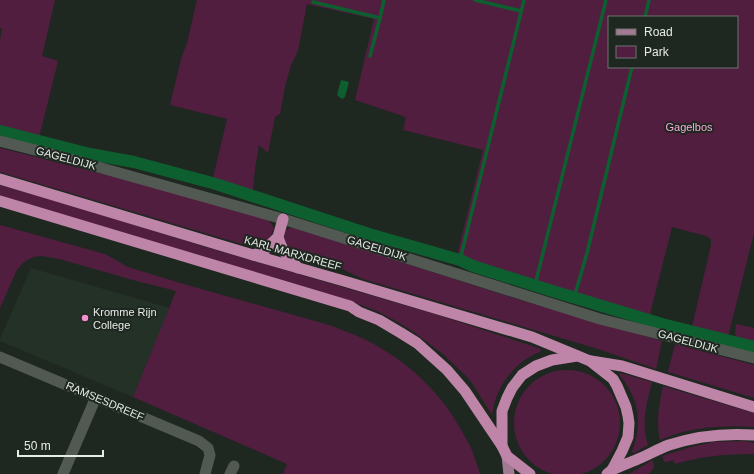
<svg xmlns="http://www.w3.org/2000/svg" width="754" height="474" font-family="Helvetica,sans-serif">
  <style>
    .built { fill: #233126 }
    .green { fill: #511e3f; fill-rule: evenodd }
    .water { fill: #0e5f30 }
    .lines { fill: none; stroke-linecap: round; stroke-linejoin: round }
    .stream { stroke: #0e5f30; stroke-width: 3.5 }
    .canal { stroke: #0e5f30; stroke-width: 12 }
    .minor { stroke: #515952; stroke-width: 11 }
    .primary { stroke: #a37a92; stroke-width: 11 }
    .trunk { stroke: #be85a8; stroke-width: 11 }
    .poi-dot { fill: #f690d0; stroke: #1f2721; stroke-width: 1.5 }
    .labels { text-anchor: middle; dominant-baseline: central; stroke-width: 4; stroke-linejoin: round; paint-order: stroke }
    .park-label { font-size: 11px; fill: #f7a8d7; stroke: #1f2721 }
    .street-label { font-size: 11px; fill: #e6ebe7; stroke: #1f2721 }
    .poi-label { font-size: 11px; fill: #e6ebe7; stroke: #1f2721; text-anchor: start }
  </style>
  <rect width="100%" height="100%" fill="#1f2721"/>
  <polygon class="built" points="31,268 170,308 133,397 0,341 0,339"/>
  <g class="green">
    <polygon points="0,0 55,0 42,56 58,61 38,142 0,132 0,40 2,28 0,28"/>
    <path d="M197,0H754V233L727,341L691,331L711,245V239L706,236L672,227L648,322L573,302L455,264L483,150L403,130L406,117L355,100L374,19L307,4L298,51L291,65L285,86L280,114L275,117L268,153L259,145L255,169L252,197L211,186L227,119L170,105L181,59L187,43ZM609,17H737V67H609Z"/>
    <path d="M0,148L150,186L268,219L274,228C268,243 266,243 252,247L0,172Z"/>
    <path d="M0,185L78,207L199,245L438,315L541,349L540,352C522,358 505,376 498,393C495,400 493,408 492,415L472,383L465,375L443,354L411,330L396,321L377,311L345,299L0,196Z"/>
    <path d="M0,225L105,254L128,267L180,283L329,325C341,330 354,334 366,340C408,361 444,395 465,437C472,448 476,461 480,474H283L287,464L133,397L176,291L133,280L59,259L42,256L33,257L24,262L17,270L0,308Z"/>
    <path d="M292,227L510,297L662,341L656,369L595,348L363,279L334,265L293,251L286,248C283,241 283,237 286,230Z"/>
    <polygon points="736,324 754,328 754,343 741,340 735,335"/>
    <polygon points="688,332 754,349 754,354 686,337"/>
    <polygon points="675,344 754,365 754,398 668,372"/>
    <circle cx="567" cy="423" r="53"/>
    <path d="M620,373L652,382V383C646,403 641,425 648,445L634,453L632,452C643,421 639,399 619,374Z"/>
    <path d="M663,386L754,413V427C722,425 690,427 660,440C656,421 659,405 663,386Z"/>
    <path d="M744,441L754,443V454C725,454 703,456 675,464L673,460L667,462H665L662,456L691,447L713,442Z"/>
    <path d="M651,461H653C655,466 653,471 648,474H629Z"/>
  </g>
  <polygon class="water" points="341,80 349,82 345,97 342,99 337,95"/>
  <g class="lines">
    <g class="stream">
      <polyline points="475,0 521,11"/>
      <polyline points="313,2 380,18 370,56"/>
      <polyline points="645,17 649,0"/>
      <polyline points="380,18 384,0"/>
      <polyline points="460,260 524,0"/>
      <polyline points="535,285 606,0"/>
      <polyline points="574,298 587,253 632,67"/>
    </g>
    <polyline class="canal" points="0,131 90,154 134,162 216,184 369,234 460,260 473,266 549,290 662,324 754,347"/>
    <g class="minor">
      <polyline points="0,141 66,158 283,219 600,319 754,358"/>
      <polyline points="0,357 199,441 208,448 210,455 205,474"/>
      <polyline points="63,474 96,397"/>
      <polyline points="230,474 234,466"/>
    </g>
    <polyline class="primary" points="507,456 509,474"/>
    <g class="trunk">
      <polyline points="0,179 253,255 344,281 532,337 578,356 590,361 613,379 617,386 626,407 628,416 629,423 628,437 622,451 612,470 607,474"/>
      <polyline points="0,201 350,306 359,312 379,320 401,333 417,343 447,370 465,391 502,446"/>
      <path d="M278,237C283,253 287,256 298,268"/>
      <polyline points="253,255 263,252 278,237 283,219"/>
      <polyline points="591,361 622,366 754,407"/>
      <path d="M612,470C620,466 629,463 638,459C648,455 658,449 669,445C696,436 725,433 754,435"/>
      <polyline points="530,474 507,456 502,446 502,411 507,398 512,388 522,375 536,366 552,360 577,356"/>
    </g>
  </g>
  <circle class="poi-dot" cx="85" cy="318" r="4"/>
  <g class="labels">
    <g class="park-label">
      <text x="689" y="127">Gagelbos</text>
    </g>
    <g class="street-label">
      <text transform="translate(66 158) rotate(15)">GAGELDIJK</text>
      <text transform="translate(377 248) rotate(17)">GAGELDIJK</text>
      <text transform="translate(293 253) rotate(16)">KARL MARXDREEF</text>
      <text transform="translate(688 341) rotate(15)">GAGELDIJK</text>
      <text transform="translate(105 401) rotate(23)">RAMSESDREEF</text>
    </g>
    <g class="poi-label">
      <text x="93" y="312">Kromme Rijn<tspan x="93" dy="13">College</tspan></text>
    </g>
  </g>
  <rect x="608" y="16" width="130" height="52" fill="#1f2721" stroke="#6f7570"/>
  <rect x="616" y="29" width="20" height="6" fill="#a37a92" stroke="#6f7570"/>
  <text x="644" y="36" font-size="12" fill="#e6ebe7">Road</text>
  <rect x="616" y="46" width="20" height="12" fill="#511e3f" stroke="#6f7570"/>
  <text x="644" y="56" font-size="12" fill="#e6ebe7">Park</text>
  <path d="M18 450v6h85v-6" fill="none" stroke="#e6ebe7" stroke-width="2"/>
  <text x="24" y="450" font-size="12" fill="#e6ebe7" stroke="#1f2721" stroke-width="3" paint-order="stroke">50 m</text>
</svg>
